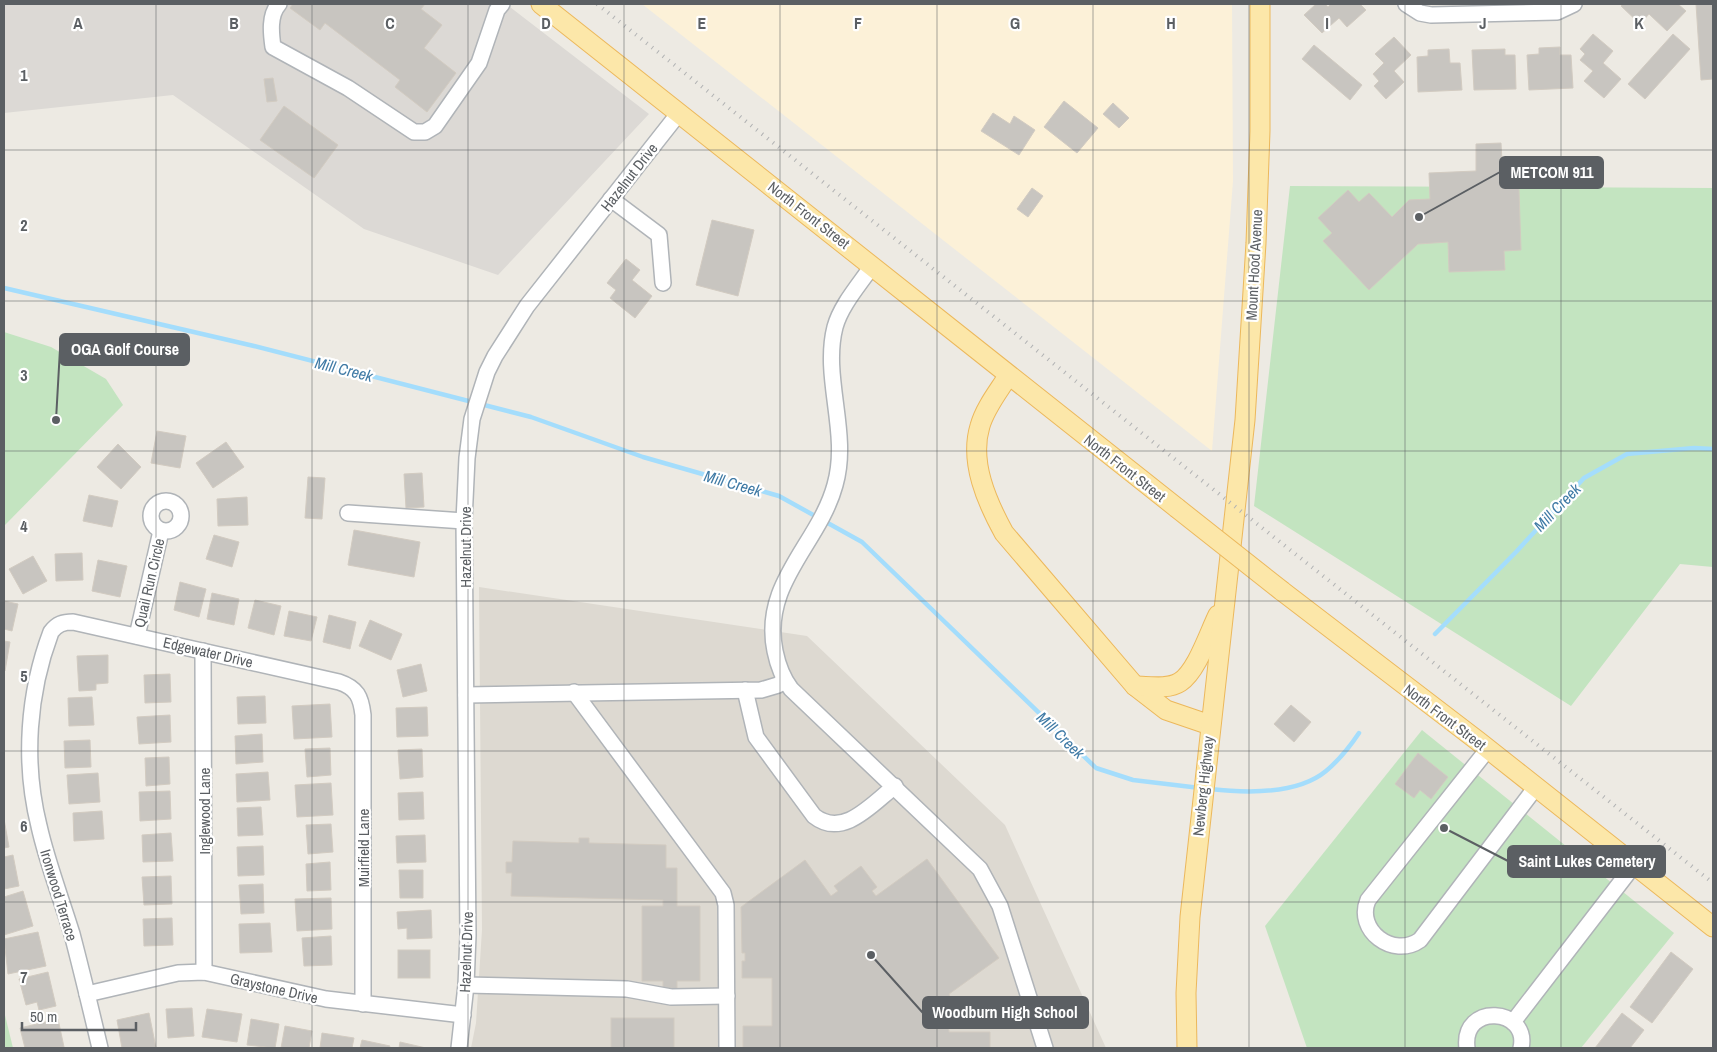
<svg xmlns="http://www.w3.org/2000/svg" width="1717" height="1052" font-family="'Archivo Narrow',sans-serif">
  <style>
    .commercial { fill: #fcf1d8 }
    .industrial { fill: #dcd9d5 }
    .education { fill: #ddd9d1 }
    .green { fill: #c3e4c0 }
    .lines { fill: none; stroke-linecap: round; stroke-linejoin: round }
    .stream { stroke: #a4ddfc; stroke-width: 4.5 }
    .building { fill: #c8c5c0; stroke: #d2cbc1 }
    .minor-casing { stroke: #b0b4b8; stroke-width: 18 }
    .major-casing { stroke: #ecb85c; stroke-width: 21 }
    .minor { stroke: #fff; stroke-width: 15 }
    .major { stroke: #fce7a9; stroke-width: 19 }
    .rail { stroke: #b1b2b3; stroke-width: 4; stroke-dasharray: 1 6; stroke-linecap: butt }
    .major-bridge-casing { stroke: #ecb85c; stroke-width: 21; stroke-linecap: butt }
    .major-bridge { stroke: #fce7a9; stroke-width: 19 }
    .grid { fill: none; stroke: #5b5f63; stroke-width: 1; stroke-opacity: 0.55 }
    .labels { text-anchor: middle; dominant-baseline: central; stroke-width: 4.5; stroke-linejoin: round; paint-order: stroke }
    .street-label { font-size: 15px; fill: #5b5f63; stroke: #fff }
    .water-label { font-size: 16px; font-style: italic; fill: #3f7aa5; stroke: #fff }
    .grid-label { font-size: 16px; text-anchor: middle; font-weight: bold; fill: #5b5f63; stroke: #fff; stroke-width: 4.5; stroke-linejoin: round; paint-order: stroke }
    .leader { fill: none; stroke: #5b5f63; stroke-width: 2 }
    .callout-dot { fill: #5b5f63; stroke: #fff; stroke-width: 2 }
    .callout { fill: #5b5f63; stroke: #5b5f63; stroke-width: 2 }
    .callout-label { font-size: 16px; text-anchor: middle; font-weight: bold; fill: #fff }
  </style>
  <rect width="100%" height="100%" fill="#edeae3"/>
  <polygon class="commercial" points="642,4 1232,4 1233,181 1212,451"/>
  <polygon class="industrial" points="4,4 506,4 649,114 498,275 364,229 173,95 4,113"/>
  <polygon class="education" points="479,587 807,636 1005,825 1106,1048 471,1048 476,1023 482,930"/>
  <g class="green">
    <polygon points="1290,186 1713,188 1713,567 1680,564 1571,706 1254,506"/>
    <polygon points="4,332 51,347 106,379 123,405 4,526"/>
    <polygon points="1422,730 1674,933 1581,1048 1307,1048 1265,926"/>
    <polygon points="4,1011 13,1048 4,1048"/>
  </g>
  <g class="lines">
    <g class="stream">
      <polyline points="4,288 254,346 531,417 643,457 779,496 862,542 1096,768 1133,780 1200,788"/>
      <polyline points="1435,634 1516,552 1584,478 1627,454 1694,448 1713,449"/>
      <path d="M1210,789C1245,793 1297,795 1326,771C1338,761 1351,745 1359,733"/>
    </g>
  </g>
  <g class="building">
    <polygon points="293,4 425,4 421,9 442,25 424,48 456,73 427,112 395,87 400,80 325,23 320,30 290,8"/>
    <polygon points="1316,4 1325,4 1328,7 1331,4 1360,4 1366,10 1347,27 1339,18 1322,33 1304,15"/>
    <polygon points="1623,4 1678,4 1686,11 1667,31 1649,14 1640,24 1621,6"/>
    <polygon points="1696,4 1713,4 1713,79 1701,80"/>
    <polygon points="1593,34 1613,51 1603,63 1621,79 1604,98 1584,81 1593,71 1580,60 1585,54 1580,49"/>
    <polygon points="1673,34 1690,49 1645,99 1628,84"/>
    <polygon points="1394,37 1411,55 1394,71 1404,82 1386,99 1374,86 1379,81 1373,74 1384,63 1375,54"/>
    <polygon points="1314,45 1362,85 1350,100 1302,59"/>
    <polygon points="1560,47 1560,55 1571,55 1573,88 1529,90 1527,55 1539,54 1539,48"/>
    <polygon points="1449,49 1450,63 1460,63 1462,90 1418,92 1417,57 1428,56 1428,50"/>
    <polygon points="1505,49 1505,55 1515,55 1516,89 1474,90 1472,50"/>
    <polygon points="273,78 277,101 267,102 264,79"/>
    <polygon points="1064,101 1098,128 1077,153 1044,127"/>
    <polygon points="1113,103 1129,118 1119,128 1103,114"/>
    <polygon points="284,106 338,145 314,178 260,140"/>
    <polygon points="993,113 1010,124 1014,116 1035,130 1019,155 981,131"/>
    <polygon points="1501,143 1502,161 1518,160 1521,250 1504,251 1505,270 1449,272 1448,242 1418,244 1369,290 1323,241 1332,233 1318,218 1348,190 1359,202 1369,193 1392,217 1409,200 1430,199 1429,173 1476,171 1476,144"/>
    <polygon points="1032,188 1043,196 1028,217 1017,209"/>
    <polygon points="712,220 754,230 738,296 696,285"/>
    <polygon points="626,259 640,270 632,280 652,296 635,318 610,298 616,290 607,283"/>
    <polygon points="157,431 186,436 180,468 151,463"/>
    <polygon points="226,442 244,467 213,488 196,463"/>
    <polygon points="118,444 141,467 121,489 97,467"/>
    <polygon points="422,473 424,507 406,508 404,474"/>
    <polygon points="308,477 325,478 322,519 305,518"/>
    <polygon points="89,495 118,501 112,527 83,521"/>
    <polygon points="247,497 248,525 218,526 217,499"/>
    <polygon points="354,530 420,542 414,577 348,565"/>
    <polygon points="214,535 239,542 232,567 206,559"/>
    <polygon points="82,553 83,580 56,581 55,554"/>
    <polygon points="33,556 47,581 23,594 9,569"/>
    <polygon points="98,560 127,566 120,597 92,591"/>
    <polygon points="180,582 206,589 199,617 174,610"/>
    <polygon points="212,593 239,599 234,625 207,619"/>
    <polygon points="255,600 281,606 274,635 248,628"/>
    <polygon points="4,601 18,604 12,631 4,629"/>
    <polygon points="289,611 317,617 311,641 284,636"/>
    <polygon points="329,615 356,622 350,649 323,642"/>
    <polygon points="370,620 402,634 391,660 359,646"/>
    <polygon points="4,641 10,642 5,671 4,671"/>
    <polygon points="108,655 108,683 96,684 96,690 79,691 77,656"/>
    <polygon points="421,664 427,691 403,697 397,670"/>
    <polygon points="170,674 171,702 145,703 144,675"/>
    <polygon points="265,696 266,723 238,724 237,697"/>
    <polygon points="92,697 94,725 69,726 68,698"/>
    <polygon points="330,704 332,737 294,739 292,706"/>
    <polygon points="1291,705 1311,722 1294,742 1274,724"/>
    <polygon points="427,707 428,736 397,737 396,708"/>
    <polygon points="170,715 171,742 139,744 137,717"/>
    <polygon points="262,734 263,762 236,764 235,736"/>
    <polygon points="90,740 91,767 65,768 64,741"/>
    <polygon points="330,748 331,775 307,777 305,749"/>
    <polygon points="422,749 423,777 400,779 398,750"/>
    <polygon points="1418,753 1448,777 1431,799 1420,790 1414,798 1395,784"/>
    <polygon points="169,757 170,784 146,786 145,758"/>
    <polygon points="268,772 270,800 237,802 236,774"/>
    <polygon points="98,773 100,802 69,804 67,775"/>
    <polygon points="331,783 333,815 297,817 295,785"/>
    <polygon points="170,791 171,819 140,821 139,792"/>
    <polygon points="423,792 424,819 399,820 398,793"/>
    <polygon points="261,807 263,835 238,836 237,808"/>
    <polygon points="102,811 104,839 74,841 73,813"/>
    <polygon points="4,819 9,847 4,848"/>
    <polygon points="331,824 333,852 308,854 306,825"/>
    <polygon points="171,833 173,861 143,862 142,835"/>
    <polygon points="425,835 426,862 397,863 396,836"/>
    <polygon points="579,838 589,838 589,843 666,845 666,868 677,868 677,906 700,906 700,981 677,981 677,989 663,989 663,981 642,981 642,906 663,906 663,900 511,896 512,873 506,873 506,862 512,862 513,841 579,843"/>
    <polygon points="263,846 264,875 238,876 237,847"/>
    <polygon points="13,855 19,886 4,889 4,857"/>
    <polygon points="927,859 999,958 949,994 951,1000 948,1004 955,1014 948,1019 949,1032 990,1032 990,1048 743,1048 743,1026 772,1026 772,978 742,978 742,961 745,961 745,953 742,953 741,907 805,860 831,896 838,891 834,886 861,866 877,887 872,891 876,896"/>
    <polygon points="330,862 331,890 307,891 306,864"/>
    <polygon points="399,870 423,870 423,898 400,898"/>
    <polygon points="171,876 172,904 144,905 142,877"/>
    <polygon points="263,884 264,913 241,914 239,885"/>
    <polygon points="23,891 33,926 4,935 4,897"/>
    <polygon points="331,898 332,929 297,931 295,899"/>
    <polygon points="431,910 432,938 407,939 407,928 398,929 397,912"/>
    <polygon points="172,918 173,945 144,946 143,919"/>
    <polygon points="270,923 272,952 240,953 239,924"/>
    <polygon points="38,932 46,966 8,974 4,939"/>
    <polygon points="331,936 332,965 304,966 302,938"/>
    <rect x="398" y="950" width="32" height="28"/>
    <polygon points="1671,952 1693,969 1652,1023 1630,1007"/>
    <polygon points="48,972 56,1006 39,1010 37,1002 26,1005 19,979"/>
    <polygon points="192,1008 194,1036 168,1038 166,1009"/>
    <polygon points="207,1009 242,1014 237,1042 202,1037"/>
    <polygon points="149,1013 156,1048 122,1048 117,1020"/>
    <polygon points="1622,1013 1644,1030 1630,1048 1595,1048"/>
    <rect x="611" y="1018" width="63" height="30"/>
    <polygon points="58,1019 64,1047 25,1048 20,1028"/>
    <polygon points="251,1019 279,1024 275,1048 247,1045"/>
    <polygon points="285,1026 312,1031 309,1048 281,1048"/>
    <polygon points="322,1033 354,1038 352,1048 320,1048"/>
    <polygon points="362,1040 390,1046 389,1048 360,1048"/>
    <polygon points="400,1042 426,1048 399,1048"/>
  </g>
  <g class="lines">
    <defs>
      <g id="minor">
        <path d="M279,4C269,15 271,33 273,47L348,88L414,132H425L435,126L479,63L497,10L502,4"/>
        <polyline points="1406,4 1420,13 1431,15 1557,12 1574,4"/>
        <polyline points="611,199 659,235 663,283"/>
        <path d="M872,266C860,284 841,305 835,327C822,378 850,433 835,485C819,544 761,583 775,651C778,666 782,677 791,689L980,869L1000,906L1045,1048"/>
        <circle cx="166" cy="516" r="15"/>
        <polyline points="348,513 464,521"/>
        <polyline points="137,636 161,531"/>
        <polyline points="203,651 204,972"/>
        <path d="M745,690L756,737L814,816C843,839 872,804 895,786"/>
        <polyline points="574,692 723,893 726,905 727,1048"/>
        <polyline points="466,695 761,690 778,685 784,680"/>
        <path d="M1488,749L1368,900C1355,930 1393,959 1420,940L1536,787"/>
        <polyline points="466,985 627,989 671,997 727,996"/>
        <polyline points="87,994 178,973 204,972 326,999 463,1015"/>
        <polyline points="1513,1022 1634,865"/>
        <path d="M100,1048C91,1010 82,972 72,934C61,898 47,862 39,826C23,762 28,693 51,632C57,624 63,622 73,622L339,682C357,688 361,697 363,715V1004"/>
        <polyline points="459,1048 466,985 468,935 464,521 467,458 472,419 487,372 495,356 527,306 679,113"/>
        <path d="M1467,1048C1461,1002 1530,1008 1521,1048"/>
      </g>
      <g id="major">
        <polyline points="541,4 1177,508"/>
        <path d="M1008,376C998,392 985,408 980,426C969,462 987,502 1004,533L1135,686L1166,710L1210,725"/>
        <polyline points="1282,591 1478,741 1713,927"/>
        <path d="M1135,686C1148,686 1168,690 1180,682C1197,671 1209,633 1218,615"/>
        <polyline points="1187,1048 1186,993 1190,917 1245,420 1256,243 1260,131 1260,4"/>
      </g>
    </defs>
    <use href="#minor" class="minor-casing"/>
    <use href="#major" class="major-casing"/>
    <use href="#minor" class="minor"/>
    <use href="#major" class="major"/>
    <polyline class="rail" points="597,4 1713,883"/>
    <defs>
      <polyline id="major-bridge" points="1177,508 1282,591"/>
    </defs>
    <use href="#major-bridge" class="major-bridge-casing"/>
    <use href="#major-bridge" class="major-bridge"/>
  </g>
  <path class="grid" d="M156,4V1048M312,4V1048M468,4V1048M624,4V1048M780,4V1048M937,4V1048M1093,4V1048M1249,4V1048M1405,4V1048M1561,4V1048M4,150H1713M4,301H1713M4,451H1713M4,601H1713M4,751H1713M4,902H1713"/>
  <g class="labels">
    <g class="street-label">
      <text transform="translate(629 177) rotate(-52)">Hazelnut Drive</text>
      <text transform="translate(809 215) rotate(38)">North Front Street</text>
      <text transform="translate(1254 265) rotate(-87)">Mount Hood Avenue</text>
      <text transform="translate(1125 468) rotate(38)">North Front Street</text>
      <text transform="translate(465 547) rotate(-90)">Hazelnut Drive</text>
      <text transform="translate(149 583) rotate(-77)">Quail Run Circle</text>
      <text transform="translate(208 652) rotate(13)">Edgewater Drive</text>
      <text transform="translate(1445 717) rotate(37)">North Front Street</text>
      <text transform="translate(1203 786) rotate(-84)">Newberg Highway</text>
      <text transform="translate(204 811) rotate(-90)">Inglewood Lane</text>
      <text transform="translate(363 848) rotate(-90)">Muirfield Lane</text>
      <text transform="translate(59 895) rotate(73)">Ironwood Terrace</text>
      <text transform="translate(466 952) rotate(-88)">Hazelnut Drive</text>
      <text transform="translate(274 988) rotate(13)">Graystone Drive</text>
    </g>
    <g class="water-label">
      <text transform="translate(344 369) rotate(14)">Mill Creek</text>
      <text transform="translate(733 483) rotate(16)">Mill Creek</text>
      <text transform="translate(1557 507) rotate(-46)">Mill Creek</text>
      <text transform="translate(1061 735) rotate(44)">Mill Creek</text>
    </g>
  </g>
  <g class="grid-label">
    <text x="78" y="29">A</text>
    <text x="234" y="29">B</text>
    <text x="390" y="29">C</text>
    <text x="546" y="29">D</text>
    <text x="702" y="29">E</text>
    <text x="858" y="29">F</text>
    <text x="1015" y="29">G</text>
    <text x="1171" y="29">H</text>
    <text x="1327" y="29">I</text>
    <text x="1483" y="29">J</text>
    <text x="1639" y="29">K</text>
    <text x="24" y="81">1</text>
    <text x="24" y="231">2</text>
    <text x="24" y="381">3</text>
    <text x="24" y="532">4</text>
    <text x="24" y="682">5</text>
    <text x="24" y="832">6</text>
    <text x="24" y="983">7</text>
  </g>
  <path class="leader" d="M1419 217L1500 172M56 420L60 349M1444 828L1508 861M871 955L923 1013"/>
  <g class="callout-dot">
    <circle cx="1419" cy="217" r="5"/>
    <circle cx="56" cy="420" r="5"/>
    <circle cx="1444" cy="828" r="5"/>
    <circle cx="871" cy="955" r="5"/>
  </g>
  <g class="callout">
    <rect x="1500" y="157" width="103" height="31" rx="5"/>
    <rect x="60" y="334" width="129" height="31" rx="5"/>
    <rect x="1508" y="846" width="157" height="31" rx="5"/>
    <rect x="923" y="997" width="165" height="31" rx="5"/>
  </g>
  <g class="callout-label">
    <text x="1552" y="178">METCOM 911</text>
    <text x="125" y="355">OGA Golf Course</text>
    <text x="1587" y="867">Saint Lukes Cemetery</text>
    <text x="1005" y="1018">Woodburn High School</text>
  </g>
  <rect width="1717" height="1052" fill="none" stroke="#5b5f63" stroke-width="10"/>
  <path d="M22 1022v8h114v-8" fill="none" stroke="#5b5f63" stroke-width="2.5"/>
  <text x="30" y="1022" font-size="15" fill="#5b5f63" stroke="#ffffff" stroke-width="4" paint-order="stroke">50 m</text>
</svg>
